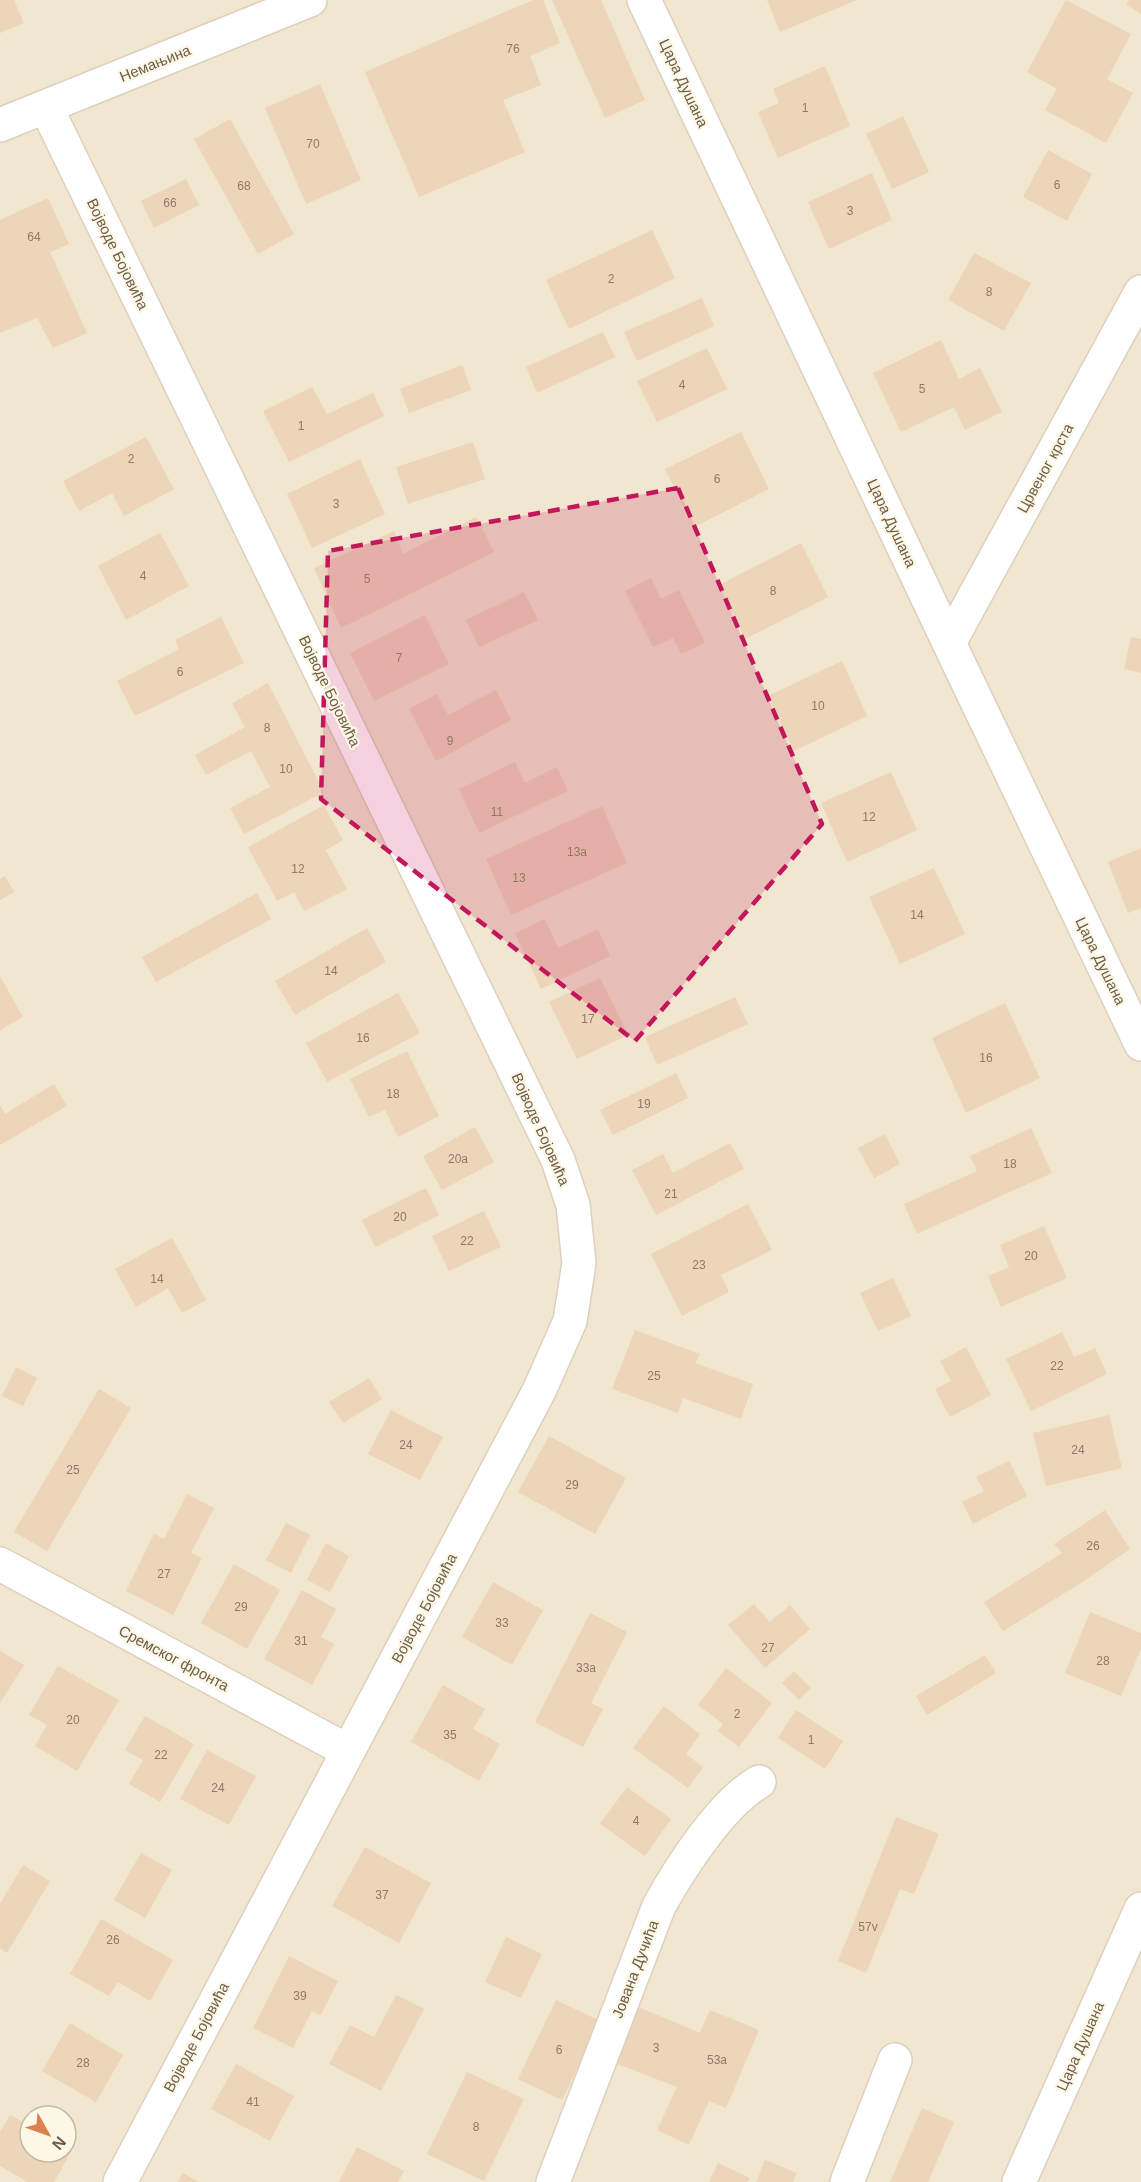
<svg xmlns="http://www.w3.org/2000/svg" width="1141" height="2182" font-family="Helvetica,sans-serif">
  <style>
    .residential { fill: #f1e6cf; fill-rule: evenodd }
    .building { fill: #edd5ba }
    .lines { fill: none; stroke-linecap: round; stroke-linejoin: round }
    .minor-casing { stroke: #ddd0bd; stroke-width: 36 }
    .minor { stroke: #fff; stroke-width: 33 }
    .marked { fill: #c2185b; fill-opacity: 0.2; stroke: #c2185b; stroke-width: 4.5; stroke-dasharray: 12 8; stroke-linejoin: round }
    .labels { text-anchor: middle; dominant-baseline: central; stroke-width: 4.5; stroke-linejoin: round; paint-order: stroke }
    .number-label { font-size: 12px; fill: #8e7a66 }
    .street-label { font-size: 15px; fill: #6e5c4a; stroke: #fdf7e5 }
  </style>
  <rect width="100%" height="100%" fill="#faf3e0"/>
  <path class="residential" d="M0,0H1141V2182H0ZM30,2116H66V2152H30Z"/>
  <g class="building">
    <polygon points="0,0 14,0 24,23 0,33"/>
    <polygon points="533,0 543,0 560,43 530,56 541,85 503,100 525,152 419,197 365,72"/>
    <polygon points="552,0 601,0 645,100 605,118"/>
    <polygon points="767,0 857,0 780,32"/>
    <polygon points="1066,0 1131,34 1107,79 1133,93 1106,143 1045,110 1057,89 1027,72"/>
    <polygon points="1129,0 1141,0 1141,14 1126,4"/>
    <polygon points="825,66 850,126 778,158 758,112 779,103 773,89"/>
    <polygon points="320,84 361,180 306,204 265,108"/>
    <polygon points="903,116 929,172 892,189 866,134"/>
    <polygon points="230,119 294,234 258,254 194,139"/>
    <polygon points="1048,150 1092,174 1067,221 1023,197"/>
    <polygon points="872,173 892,220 829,249 808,202"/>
    <polygon points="186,179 199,205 154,228 141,201"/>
    <polygon points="48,198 69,244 50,252 87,333 53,348 37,318 0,333 0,220"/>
    <polygon points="652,230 675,278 569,329 546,280"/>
    <polygon points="974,253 1031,283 1004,331 948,300"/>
    <polygon points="702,298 714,326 637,361 624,332"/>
    <polygon points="603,332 615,357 537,393 526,367"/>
    <polygon points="941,340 959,379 980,368 1002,412 965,430 954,407 901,432 873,373"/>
    <polygon points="707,348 727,389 657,422 637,381"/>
    <polygon points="462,365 471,390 409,413 400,389"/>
    <polygon points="312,387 327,414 373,393 384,416 289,462 263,411"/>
    <polygon points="741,432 769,489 694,527 665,469"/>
    <polygon points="146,437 174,489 124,516 112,493 79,511 63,481"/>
    <polygon points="473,442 485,479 408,504 396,467"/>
    <polygon points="360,459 385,514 312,548 287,494"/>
    <polygon points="476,517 494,552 341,628 314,568 394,531 403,554"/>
    <polygon points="160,533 189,586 126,620 98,566"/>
    <polygon points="801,543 828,597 745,639 719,585"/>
    <polygon points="651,578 661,599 679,590 705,643 681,654 673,638 653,647 625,591"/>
    <polygon points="524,592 538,620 479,647 466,620"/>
    <polygon points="425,615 449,664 374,701 350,653"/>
    <polygon points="221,617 244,663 135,716 117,681 179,649 175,640"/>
    <polygon points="1131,637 1141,639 1141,673 1124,669"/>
    <polygon points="842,661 867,716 794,751 768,696"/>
    <polygon points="268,683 324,792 244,834 230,808 270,787 251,751 206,775 195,755 245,727 232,703"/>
    <polygon points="496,690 511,720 436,761 409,709 437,694 448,715"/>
    <polygon points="515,762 525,783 557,767 568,791 479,833 459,789"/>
    <polygon points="891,772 917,830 847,862 821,803"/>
    <polygon points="324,805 343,840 326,850 347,889 304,911 294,892 277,901 248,847"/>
    <polygon points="602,806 627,863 511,915 486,859"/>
    <polygon points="1141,848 1141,908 1128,913 1108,862"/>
    <polygon points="934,868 965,934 900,964 869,897"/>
    <polygon points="5,876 14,892 0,900 0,879"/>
    <polygon points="257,893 271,919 156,982 142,957"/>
    <polygon points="545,919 558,948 598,929 610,956 541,989 515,933"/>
    <polygon points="367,928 386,962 295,1015 275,981"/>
    <polygon points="0,976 23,1017 0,1030"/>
    <polygon points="600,978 628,1035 577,1059 549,1002"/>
    <polygon points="398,993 420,1033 327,1082 306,1043"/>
    <polygon points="735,997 748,1024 657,1065 645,1037"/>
    <polygon points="1005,1003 1040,1078 966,1113 932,1038"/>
    <polygon points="407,1051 439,1116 398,1137 385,1110 369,1117 350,1079"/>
    <polygon points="676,1073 688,1098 613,1135 600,1110"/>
    <polygon points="54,1084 67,1106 0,1145 0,1105 5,1114"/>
    <polygon points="475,1127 494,1162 442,1190 423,1156"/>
    <polygon points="1031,1128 1052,1173 917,1234 904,1204 977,1171 970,1156"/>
    <polygon points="885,1134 900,1164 874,1178 858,1148"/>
    <polygon points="730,1143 744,1169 656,1215 632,1170 663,1154 673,1173"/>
    <polygon points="426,1188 439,1215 375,1247 362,1220"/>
    <polygon points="748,1204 772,1250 721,1275 729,1292 682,1316 651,1254"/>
    <polygon points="484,1211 501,1247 449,1271 432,1236"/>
    <polygon points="1044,1226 1067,1278 1001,1307 988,1276 1009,1267 1000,1245"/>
    <polygon points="172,1238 206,1300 182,1313 168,1288 136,1307 115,1269"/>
    <polygon points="893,1278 911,1316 878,1331 860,1293"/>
    <polygon points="635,1330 700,1354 695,1363 753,1384 741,1419 683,1398 678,1413 612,1389"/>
    <polygon points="1062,1332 1074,1357 1095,1348 1107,1374 1031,1411 1006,1359"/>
    <polygon points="966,1347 991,1395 950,1417 935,1389 951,1381 940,1361"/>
    <polygon points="16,1367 37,1378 23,1406 2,1396"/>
    <polygon points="369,1378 382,1399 343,1423 329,1402"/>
    <polygon points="99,1389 131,1408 47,1551 14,1532"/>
    <polygon points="391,1410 443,1437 420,1480 368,1454"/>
    <polygon points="1109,1415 1122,1468 1046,1486 1033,1433"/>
    <polygon points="549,1436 626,1478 595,1534 518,1492"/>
    <polygon points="1009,1461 1027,1496 973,1524 962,1502 984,1491 976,1477"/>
    <polygon points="187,1494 214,1508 191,1553 202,1558 173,1615 126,1591 154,1534 164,1539"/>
    <polygon points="1105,1510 1130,1549 1081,1583 1003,1631 984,1602 1062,1553 1054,1544"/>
    <polygon points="286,1523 310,1535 291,1573 266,1560"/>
    <polygon points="326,1543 349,1556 330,1592 307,1580"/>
    <polygon points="234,1564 280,1590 247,1649 201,1623"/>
    <polygon points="493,1582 543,1610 512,1665 462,1637"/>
    <polygon points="302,1590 336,1609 321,1637 334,1644 312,1685 264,1659"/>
    <polygon points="754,1604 770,1622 790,1605 810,1629 765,1668 728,1625"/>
    <polygon points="1090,1612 1141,1633 1141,1649 1121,1696 1065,1673"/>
    <polygon points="590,1613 627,1632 591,1703 603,1709 583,1747 535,1722"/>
    <polygon points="0,1651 24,1665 0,1703"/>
    <polygon points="985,1655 996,1673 927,1715 916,1696"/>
    <polygon points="58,1666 119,1700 77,1771 35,1746 47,1725 29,1715"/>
    <polygon points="726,1668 772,1703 739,1747 718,1731 723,1724 698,1705"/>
    <polygon points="794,1671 811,1688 799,1700 782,1683"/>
    <polygon points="443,1685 485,1709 473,1729 500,1744 479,1781 411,1742"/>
    <polygon points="664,1706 700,1734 686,1754 703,1767 688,1788 633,1748"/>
    <polygon points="796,1710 843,1741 825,1769 778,1738"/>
    <polygon points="145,1716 194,1744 160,1802 129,1784 143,1760 125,1750"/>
    <polygon points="207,1750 256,1776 229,1825 180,1799"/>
    <polygon points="627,1787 671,1819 645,1856 600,1824"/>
    <polygon points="896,1817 939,1834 914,1894 900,1889 866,1973 838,1961"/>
    <polygon points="365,1847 431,1883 399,1943 332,1906"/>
    <polygon points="141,1853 172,1870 145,1918 114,1900"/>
    <polygon points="23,1865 50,1881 7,1953 0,1948 0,1904"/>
    <polygon points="101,1919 173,1960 150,2001 118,1982 109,1996 70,1974"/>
    <polygon points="506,1937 542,1954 521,1998 485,1982"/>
    <polygon points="289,1956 338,1981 321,2015 312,2011 293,2048 253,2028"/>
    <polygon points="396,1995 424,2009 381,2091 329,2064 350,2025 374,2037"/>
    <polygon points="556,2000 600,2021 562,2100 518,2079"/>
    <polygon points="636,2006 700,2033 710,2010 759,2030 726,2108 709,2101 689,2145 657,2130 677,2087 612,2062"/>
    <polygon points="70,2023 123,2055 96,2102 42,2071"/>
    <polygon points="236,2064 294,2096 270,2141 211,2109"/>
    <polygon points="467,2072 524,2099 484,2181 427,2154"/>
    <polygon points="922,2108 954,2122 928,2182 890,2182"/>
    <polygon points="10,2115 30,2126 30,2152 66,2152 66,2146 72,2150 54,2182 28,2182 0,2166 0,2132"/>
    <polygon points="357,2147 404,2171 398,2182 339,2182"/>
    <polygon points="765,2160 797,2173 793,2182 756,2182"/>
    <polygon points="718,2163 750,2178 748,2182 709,2182"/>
    <polygon points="183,2173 199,2182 178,2182"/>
  </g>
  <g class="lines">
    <defs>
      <g id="minor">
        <polyline points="644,0 949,643 1141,1044"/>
        <polyline points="46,107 558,1160 573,1205 579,1263 570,1321 539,1391 120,2182"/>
        <polyline points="0,125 310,0"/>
        <polyline points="949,643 1141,292"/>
        <polyline points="0,1564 348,1751"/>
        <path d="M553,2182L659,1906C680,1868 721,1804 759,1782"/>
        <polyline points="847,2182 895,2060"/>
        <polyline points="1019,2182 1141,1909"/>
      </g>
    </defs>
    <use href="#minor" class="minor-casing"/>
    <use href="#minor" class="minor"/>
  </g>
  <path class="marked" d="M678,488L822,824L635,1041L321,799L328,551Z"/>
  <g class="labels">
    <g class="number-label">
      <text x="513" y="49">76</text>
      <text x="805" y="108">1</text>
      <text x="313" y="144">70</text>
      <text x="1057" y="185">6</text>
      <text x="244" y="186">68</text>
      <text x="170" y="203">66</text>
      <text x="850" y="211">3</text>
      <text x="34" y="237">64</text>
      <text x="611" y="279">2</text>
      <text x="989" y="292">8</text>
      <text x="682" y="385">4</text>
      <text x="922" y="389">5</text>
      <text x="301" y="426">1</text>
      <text x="131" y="459">2</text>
      <text x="717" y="479">6</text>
      <text x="336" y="504">3</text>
      <text x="143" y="576">4</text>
      <text x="367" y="579">5</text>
      <text x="773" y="591">8</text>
      <text x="399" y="658">7</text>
      <text x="180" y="672">6</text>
      <text x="818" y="706">10</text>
      <text x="267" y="728">8</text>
      <text x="450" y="741">9</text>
      <text x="286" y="769">10</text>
      <text x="497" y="812">11</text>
      <text x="869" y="817">12</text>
      <text x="577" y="852">13a</text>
      <text x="298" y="869">12</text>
      <text x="519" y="878">13</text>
      <text x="917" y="915">14</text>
      <text x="331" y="971">14</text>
      <text x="588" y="1019">17</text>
      <text x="363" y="1038">16</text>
      <text x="986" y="1058">16</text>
      <text x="393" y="1094">18</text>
      <text x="644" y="1104">19</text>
      <text x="458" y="1159">20a</text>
      <text x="1010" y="1164">18</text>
      <text x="671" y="1194">21</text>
      <text x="400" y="1217">20</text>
      <text x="467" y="1241">22</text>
      <text x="1031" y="1256">20</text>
      <text x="699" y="1265">23</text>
      <text x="157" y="1279">14</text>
      <text x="1057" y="1366">22</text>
      <text x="654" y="1376">25</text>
      <text x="406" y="1445">24</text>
      <text x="1078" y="1450">24</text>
      <text x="73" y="1470">25</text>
      <text x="572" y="1485">29</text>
      <text x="1093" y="1546">26</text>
      <text x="164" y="1574">27</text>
      <text x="241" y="1607">29</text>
      <text x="502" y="1623">33</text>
      <text x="301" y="1641">31</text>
      <text x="768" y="1648">27</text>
      <text x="1103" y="1661">28</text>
      <text x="586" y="1668">33a</text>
      <text x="737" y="1714">2</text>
      <text x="73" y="1720">20</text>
      <text x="450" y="1735">35</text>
      <text x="811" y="1740">1</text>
      <text x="161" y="1755">22</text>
      <text x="218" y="1788">24</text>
      <text x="636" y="1821">4</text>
      <text x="382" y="1895">37</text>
      <text x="868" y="1927">57v</text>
      <text x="113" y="1940">26</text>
      <text x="300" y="1996">39</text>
      <text x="656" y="2048">3</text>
      <text x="559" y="2050">6</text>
      <text x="717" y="2060">53a</text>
      <text x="83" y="2063">28</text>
      <text x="253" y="2102">41</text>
      <text x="476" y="2127">8</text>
    </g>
    <g class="street-label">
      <text transform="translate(155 63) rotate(-22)">Немањина</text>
      <text transform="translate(684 83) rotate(65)">Цара Душана</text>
      <text transform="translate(118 254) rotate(64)">Војводе Бојовића</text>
      <text transform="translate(1045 468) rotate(-61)">Црвеног крста</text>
      <text transform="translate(892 523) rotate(65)">Цара Душана</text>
      <text transform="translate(330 691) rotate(64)">Војводе Бојовића</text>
      <text transform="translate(1101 961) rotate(64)">Цара Душана</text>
      <text transform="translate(541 1129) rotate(66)">Војводе Бојовића</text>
      <text transform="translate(424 1608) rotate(-62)">Војводе Бојовића</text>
      <text transform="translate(174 1658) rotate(28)">Сремског фронта</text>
      <text transform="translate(635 1969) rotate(-69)">Јована Дучића</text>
      <text transform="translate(196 2037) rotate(-62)">Војводе Бојовића</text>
      <text transform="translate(1080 2046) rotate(-66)">Цара Душана</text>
    </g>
  </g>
  <g transform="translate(48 2134) rotate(130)"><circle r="28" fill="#fdf7e5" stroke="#c4b9a7" stroke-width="1.5"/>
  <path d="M0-4.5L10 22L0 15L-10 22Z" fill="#dc804d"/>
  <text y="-9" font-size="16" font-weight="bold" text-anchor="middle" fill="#6e5c4a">N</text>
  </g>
</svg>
